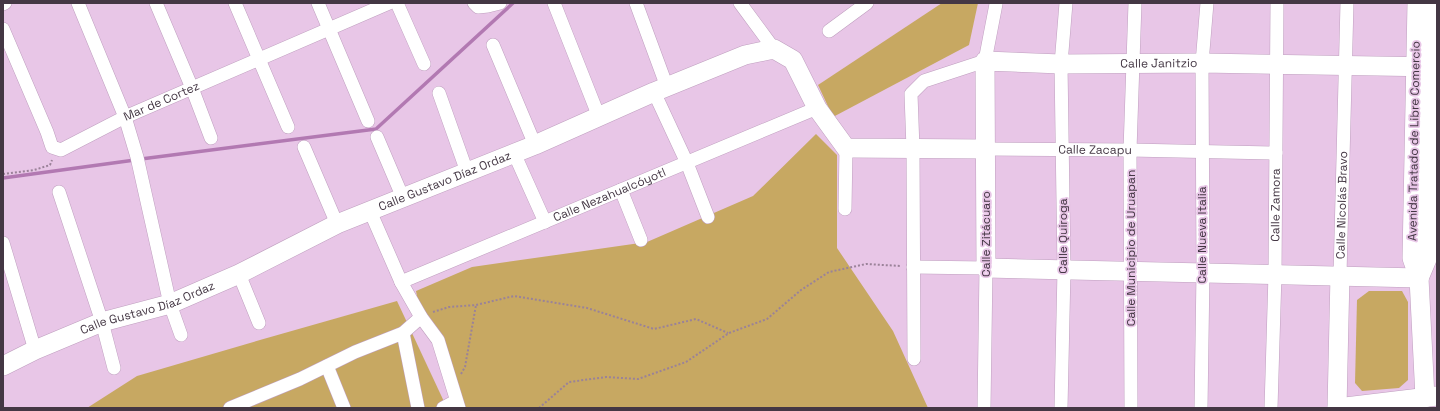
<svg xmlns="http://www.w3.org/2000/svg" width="1440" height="411" font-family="'Space Grotesk',sans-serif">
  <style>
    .green { fill: #c7a862 }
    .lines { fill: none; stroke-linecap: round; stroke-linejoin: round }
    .stream { stroke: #b279b2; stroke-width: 3.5 }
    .street-casing { stroke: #bf9fbf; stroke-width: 14 }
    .secondary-casing { stroke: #bf9fbf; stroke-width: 20 }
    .path { stroke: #9a8299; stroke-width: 2; stroke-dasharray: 2 2; stroke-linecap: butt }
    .street { stroke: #fff; stroke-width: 13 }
    .secondary { stroke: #fff; stroke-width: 19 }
    .labels { text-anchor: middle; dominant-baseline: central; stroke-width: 3.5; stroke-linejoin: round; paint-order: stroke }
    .street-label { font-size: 12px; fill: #443744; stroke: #e8c6e7 }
  </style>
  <rect width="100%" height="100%" fill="#e8c6e7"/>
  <g class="green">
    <polygon points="942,3 978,3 969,45 833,117 818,85"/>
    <polygon points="816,134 837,155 837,248 893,331 928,408 464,408 421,317 416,291 472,267 647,242 753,196"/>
    <polygon points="1369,291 1402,291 1408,302 1408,380 1399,388 1362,391 1355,383 1357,300"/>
    <polygon points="397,301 447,408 87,408 137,376 260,340"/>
  </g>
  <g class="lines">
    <g class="stream">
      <polyline points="141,159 376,129 513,3"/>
      <polyline points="3,178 135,160"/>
    </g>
    <defs>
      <g id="street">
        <polyline points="78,3 125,117 137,157 170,304 181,335"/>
        <polyline points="156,3 192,88 211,138"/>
        <polyline points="235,3 288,127"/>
        <polyline points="318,3 368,121"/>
        <polyline points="397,3 424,64"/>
        <polyline points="474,3 478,7 488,6 500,3"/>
        <polyline points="554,3 599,117"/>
        <polyline points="636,3 667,87"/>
        <polyline points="740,3 774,49"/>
        <polyline points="3,4 5,3"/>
        <path id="s1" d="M3,29L47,132L52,147L61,150L125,117L389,3"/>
        <polyline points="829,31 867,3"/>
        <polyline points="493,45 535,145"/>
        <polyline points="654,92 687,163 708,217"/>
        <polyline points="439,93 467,172"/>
        <polyline points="377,137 403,198"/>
        <polyline points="304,147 337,224"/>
        <path id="s2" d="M986,149L1130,150L1276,153"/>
        <polyline points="514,153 545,222"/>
        <polyline points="621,190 641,240"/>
        <polyline points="59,192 102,322 114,368"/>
        <polyline points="845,209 846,148"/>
        <polyline points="370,211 401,282 421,317 438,340 459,408"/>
        <polyline points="3,243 35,350"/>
        <polyline points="913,267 986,268 984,408"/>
        <polyline points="239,274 259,323"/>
        <path id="s3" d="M1340,275L1347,3"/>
        <path id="s4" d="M401,282L817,108"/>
        <polyline points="403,333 418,408"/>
        <polyline points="914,359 913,149 911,94 924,81 985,61 996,4"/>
        <polyline points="327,366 344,408"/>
        <polyline points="230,408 300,379 355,352 403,333 421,317"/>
        <polyline points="443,408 456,401"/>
        <polyline points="1061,408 1064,270 1061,64 1066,3"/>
        <polyline points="1131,408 1130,150 1135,3"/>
        <polyline points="1201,408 1203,272 1202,63 1207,3"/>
        <path id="s5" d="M1271,408L1275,274L1277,3"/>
      </g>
      <g id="secondary">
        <polyline points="1417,3 1412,258 1419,278 1425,398"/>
        <path id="s6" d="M1419,278L986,268L985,61L1061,64L1202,63L1437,67"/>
        <polyline points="1419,278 1427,259 1430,236 1434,67 1434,3"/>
        <path id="s7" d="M3,366L35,350L102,322L170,304L239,274L337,224L535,145L654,92L745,55L774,49L793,60L817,108L846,148L986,149"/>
        <polyline points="1337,408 1340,275"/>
        <polyline points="1337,408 1437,396"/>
      </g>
    </defs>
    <use href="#street" class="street-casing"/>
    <use href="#secondary" class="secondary-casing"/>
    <g class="path">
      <polyline points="3,174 34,170 50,165 52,160"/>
      <polyline points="433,312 449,307 476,305 514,296 587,308 654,329 696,319 728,333"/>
      <polyline points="461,374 465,367 476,305"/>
      <polyline points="539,408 569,382 606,377 638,379 686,362 729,333 767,319 801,290 829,272 866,264 901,266"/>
    </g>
    <use href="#street" class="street"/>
    <use href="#secondary" class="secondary"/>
  </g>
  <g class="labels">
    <g class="street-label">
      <text stroke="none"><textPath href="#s6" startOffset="814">Calle Janitzio</textPath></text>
      <text stroke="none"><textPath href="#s1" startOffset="249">Mar de Cortez</textPath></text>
      <text transform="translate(1414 141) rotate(-89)">Avenida Tratado de Libre Comercio</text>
      <text stroke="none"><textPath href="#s2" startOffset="109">Calle Zacapu</textPath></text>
      <text stroke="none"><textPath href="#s7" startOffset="480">Calle Gustavo Díaz Ordaz</textPath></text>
      <text stroke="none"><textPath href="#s4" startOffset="226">Calle Nezahualcóyotl</textPath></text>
      <text stroke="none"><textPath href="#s3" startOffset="70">Calle Nicolás Bravo</textPath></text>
      <text stroke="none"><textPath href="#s5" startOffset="203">Calle Zamora</textPath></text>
      <text transform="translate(986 234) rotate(-90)">Calle Zitácuaro</text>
      <text transform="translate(1202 235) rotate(-90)">Calle Nueva Italia</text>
      <text transform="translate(1063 236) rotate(-90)">Calle Quiroga</text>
      <text transform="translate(1131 248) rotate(-90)">Calle Municipio de Uruapan</text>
      <text stroke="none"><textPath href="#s7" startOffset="156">Calle Gustavo Díaz Ordaz</textPath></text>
    </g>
  </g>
  <rect width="1440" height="411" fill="none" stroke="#443744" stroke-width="8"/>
</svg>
